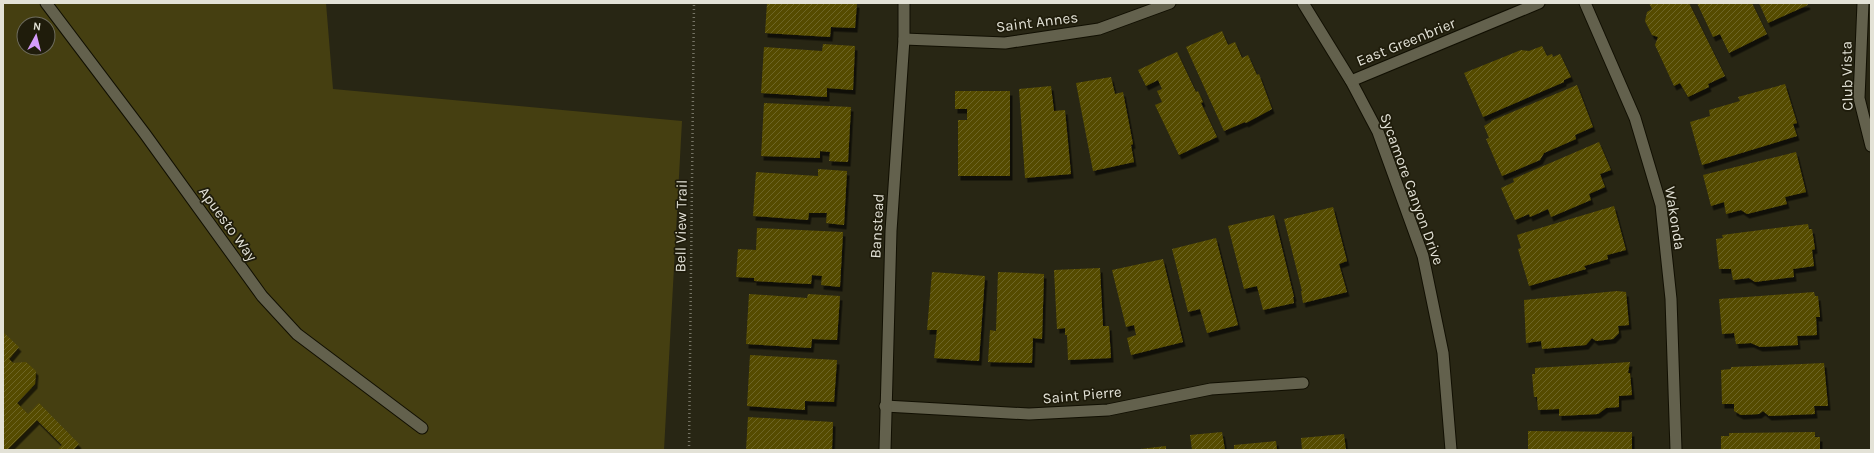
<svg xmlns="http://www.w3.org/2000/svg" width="1874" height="453" font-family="Karla,sans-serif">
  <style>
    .grass { fill: #453f11; fill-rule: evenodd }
    .building { fill: url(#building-hatch); filter: url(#shadow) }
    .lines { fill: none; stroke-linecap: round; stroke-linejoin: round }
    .minor-casing { stroke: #110f02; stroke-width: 13 }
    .path { stroke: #767465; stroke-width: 2.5; stroke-dasharray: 1 3; stroke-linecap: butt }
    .minor { stroke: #63614d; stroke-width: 11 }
    .labels { text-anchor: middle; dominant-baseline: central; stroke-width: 3.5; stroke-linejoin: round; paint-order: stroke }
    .street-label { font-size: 15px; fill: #e3e2d7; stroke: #1f1c0b }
  </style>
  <defs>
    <pattern id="building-hatch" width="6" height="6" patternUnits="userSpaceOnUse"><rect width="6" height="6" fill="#554b04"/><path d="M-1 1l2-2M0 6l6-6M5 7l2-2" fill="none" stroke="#6d6528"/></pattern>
    <filter id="shadow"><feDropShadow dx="2.5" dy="4.5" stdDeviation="0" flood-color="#0009"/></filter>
  </defs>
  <rect width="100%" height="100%" fill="#282614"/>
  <path class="grass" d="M3,3H326L333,89L682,121L664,450H3ZM24,24H48V48H24Z"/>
  <g class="building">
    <polygon points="767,3 857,3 855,28 831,27 830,37 765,33"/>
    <polygon points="1649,3 1689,3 1725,76 1708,84 1709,87 1688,97 1680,83 1674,86 1655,45 1658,37 1652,35 1645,21 1647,12 1652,9"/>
    <polygon points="1697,3 1752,3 1767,34 1729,53 1720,34 1713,37"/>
    <polygon points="1759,3 1807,3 1808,5 1768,23"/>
    <polygon points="1222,31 1228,45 1235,42 1242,58 1248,55 1257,75 1259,74 1272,109 1246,123 1245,122 1224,131 1186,47"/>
    <polygon points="823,44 855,46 853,90 827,88 827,97 761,93 764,47 822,51"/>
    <polygon points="1542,46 1547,56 1552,54 1553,57 1560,54 1571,77 1564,80 1564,82 1483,117 1464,73 1521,50 1529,51"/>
    <polygon points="1177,52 1196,92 1198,91 1203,102 1201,103 1217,137 1179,155 1155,105 1162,102 1157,91 1162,89 1158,80 1146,86 1138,70"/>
    <polygon points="1111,77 1115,94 1123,92 1133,144 1131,145 1134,162 1093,171 1076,83"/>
    <polygon points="1785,84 1797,123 1793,124 1797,136 1702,165 1690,122 1710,116 1709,110 1740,101 1738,97"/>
    <polygon points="1577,85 1593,127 1575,135 1576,139 1544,153 1540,160 1502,176 1486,139 1489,138 1484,126 1491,122 1491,121"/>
    <polygon points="1051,86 1054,111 1065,110 1071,174 1025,178 1019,89"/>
    <polygon points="955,91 1010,91 1010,176 958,176 958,120 967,120 967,109 955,109"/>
    <polygon points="764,103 851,107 848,162 829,161 830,152 820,151 820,158 761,156"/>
    <polygon points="1599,142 1611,170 1600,174 1605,187 1589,194 1591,200 1551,217 1548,209 1530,217 1529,214 1515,220 1501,188 1514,182 1513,179"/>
    <polygon points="1796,152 1806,192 1785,197 1787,204 1747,214 1741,210 1726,214 1724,202 1711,206 1703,175"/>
    <polygon points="818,169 847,171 844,225 826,223 827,213 809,213 808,220 753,216 756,172 818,176"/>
    <polygon points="1614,206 1626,250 1607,255 1608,259 1584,266 1586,269 1529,286 1518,249 1521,248 1517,235"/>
    <polygon points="1333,207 1347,261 1339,264 1347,292 1303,303 1301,291 1302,291 1284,219"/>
    <polygon points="1274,215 1294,297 1293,297 1294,303 1263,310 1257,286 1244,289 1228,226"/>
    <polygon points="1808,224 1809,229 1812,229 1815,249 1812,250 1814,266 1793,269 1794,277 1755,282 1749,278 1733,280 1731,269 1719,269 1716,239 1723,238 1722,235"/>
    <polygon points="757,228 843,232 840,287 821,285 822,276 812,275 811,284 754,281 754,278 736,277 738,249 756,250"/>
    <polygon points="1216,238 1238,325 1207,333 1200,309 1188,312 1172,249"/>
    <polygon points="1163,259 1183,342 1131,355 1127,338 1136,335 1134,325 1126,327 1112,270"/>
    <polygon points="1100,268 1103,326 1109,326 1111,358 1068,360 1067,335 1065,335 1065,328 1057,329 1054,270"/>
    <polygon points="932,272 985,276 979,361 934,358 937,330 927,330"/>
    <polygon points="998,272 1044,274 1042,339 1033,338 1032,363 988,362 990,330 996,331"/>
    <polygon points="1617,291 1626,292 1629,325 1618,326 1619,333 1613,339 1596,341 1592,338 1586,345 1542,349 1541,341 1526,343 1524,300"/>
    <polygon points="1814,292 1815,296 1818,296 1820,317 1816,317 1817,335 1797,336 1798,345 1760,347 1751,343 1736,344 1734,333 1722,334 1719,299"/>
    <polygon points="749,294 807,298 808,294 840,296 837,340 812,339 811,348 746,344"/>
    <polygon points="4,333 19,347 9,359 13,363 26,362 36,371 35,384 17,403 28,414 39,403 79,444 73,450 57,450 62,445 37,420 7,450 3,450"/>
    <polygon points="750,355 837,360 834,402 805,401 805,410 747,406"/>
    <polygon points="1630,362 1628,373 1630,373 1632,395 1619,396 1619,407 1606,408 1598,414 1559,416 1559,409 1538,410 1537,397 1534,397 1532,374 1535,374 1535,368"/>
    <polygon points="1824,363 1828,406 1814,406 1815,414 1769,416 1763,411 1759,414 1741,415 1734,411 1734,404 1722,404 1721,370 1731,369 1731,367"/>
    <polygon points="748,417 833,422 832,450 746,450"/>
    <polygon points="1528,431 1632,432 1632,450 1528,450"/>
    <polygon points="1222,432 1225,450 1192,450 1190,435"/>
    <polygon points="1815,432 1815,437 1820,437 1820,450 1721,450 1721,436 1729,436 1729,433"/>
    <polygon points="1344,434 1346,450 1302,450 1301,438"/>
    <polygon points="1276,441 1277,450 1234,450 1234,445"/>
    <polygon points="1166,446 1166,450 1140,450 1140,449"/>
  </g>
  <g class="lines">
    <defs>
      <g id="minor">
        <polyline points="46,3 145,134 262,296 297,334 422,428"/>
        <polyline points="1303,3 1351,81 1378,132 1423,256 1443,353 1451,450"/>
        <polyline points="1585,3 1635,118 1661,205 1671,299 1676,450"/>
        <polyline points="1863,3 1859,98 1871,146"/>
        <polyline points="904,39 1005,43 1099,29 1170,3"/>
        <polyline points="1351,81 1539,3"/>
        <polyline points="885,406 1029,414 1108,410 1211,389 1303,383"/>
        <polyline points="885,450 891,231 904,39 904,3"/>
      </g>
    </defs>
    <use href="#minor" class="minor-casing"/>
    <polyline class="path" points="689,450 694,3"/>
    <use href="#minor" class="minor"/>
  </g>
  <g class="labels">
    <g class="street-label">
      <text transform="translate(1037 22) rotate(-7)">Saint Annes</text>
      <text transform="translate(1406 42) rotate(-22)">East Greenbrier</text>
      <text transform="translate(1847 76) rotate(-91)">Club Vista</text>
      <text transform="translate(1412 189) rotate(70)">Sycamore Canyon Drive</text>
      <text transform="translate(1675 218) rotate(81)">Wakonda</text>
      <text transform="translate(228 224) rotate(54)">Apuesto Way</text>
      <text transform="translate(681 226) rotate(-89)">Bell View Trail</text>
      <text transform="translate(877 226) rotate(-87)">Banstead</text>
      <text transform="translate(1082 395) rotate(-5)">Saint Pierre</text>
    </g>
  </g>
  <rect width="1874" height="453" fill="none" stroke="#e3e2d7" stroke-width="8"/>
  <g transform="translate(36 36) rotate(7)"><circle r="19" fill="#1f1c0b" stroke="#6d6b5d"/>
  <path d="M0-3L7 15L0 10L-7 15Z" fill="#d59cfb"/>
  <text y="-6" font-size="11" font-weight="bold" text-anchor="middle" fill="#e3e2d7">N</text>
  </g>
</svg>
